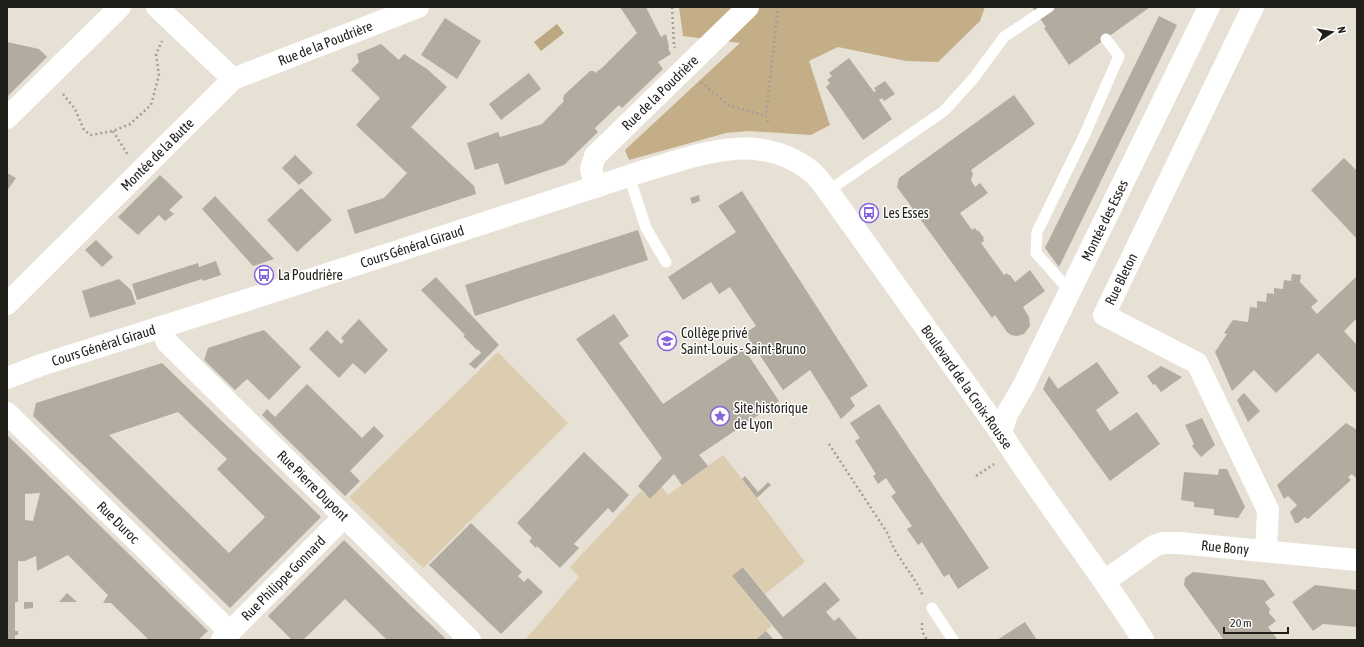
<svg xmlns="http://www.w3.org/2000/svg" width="1364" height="647" font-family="'Asap Condensed',sans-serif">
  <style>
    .green { fill: #dccdb0 }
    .forest { fill: #c3ae87 }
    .water { fill: #bca880 }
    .building { fill: #b2aca0; fill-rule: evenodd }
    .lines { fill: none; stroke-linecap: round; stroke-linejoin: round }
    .path { stroke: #a49e95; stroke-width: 2.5; stroke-dasharray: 2 3; stroke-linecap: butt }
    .service { stroke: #fff; stroke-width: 11 }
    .minor { stroke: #fff; stroke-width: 22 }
    .tertiary { stroke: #fff; stroke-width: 22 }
    .secondary { stroke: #fff; stroke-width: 22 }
    .labels { text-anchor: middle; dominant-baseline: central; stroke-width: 3; stroke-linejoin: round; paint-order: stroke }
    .street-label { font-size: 14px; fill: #211f1a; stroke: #fff }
    .poi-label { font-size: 14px; fill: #211f1a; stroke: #fff; text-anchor: start }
  </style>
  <rect width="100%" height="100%" fill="#e7e0d4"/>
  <g class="green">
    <polygon points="498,352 568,423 423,568 349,497"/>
    <polygon points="723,455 757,498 805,562 765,594 744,567 732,576 772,626 755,640 525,640 579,577 570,567 641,491 650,499 661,486 668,495"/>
  </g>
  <polygon class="forest" points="679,7 985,7 980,21 938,62 906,61 838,47 809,61 830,125 811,135 749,131 726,133 629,160 625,150 740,43 683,36"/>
  <polygon class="water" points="557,24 564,33 541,51 534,42"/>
  <g class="building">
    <polygon points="620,7 646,7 661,37 666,34 669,47 668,48 671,54 658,62 663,69 622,108 619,105 595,128 598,132 564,165 505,185 498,163 475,170 467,143 498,132 500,137 542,124 564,101 563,100 564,95 590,71 594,71 595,73 603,67 637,33"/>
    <polygon points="1032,7 1150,7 1069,65 1044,28 1046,27"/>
    <polygon points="1159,16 1177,25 1059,267 1045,248"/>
    <polygon points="445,18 481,41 457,79 421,55"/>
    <polygon points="7,42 39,49 47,57 7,97"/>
    <polygon points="381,44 399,60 404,54 427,69 447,87 411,127 474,186 476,194 355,234 347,210 384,198 407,173 356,125 380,98 351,70 359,62 357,54"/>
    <polygon points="849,58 874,92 876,91 874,88 885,81 895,94 884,101 882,98 879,100 892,119 863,140 826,87 830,83 827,80 832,76 829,73"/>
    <polygon points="529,73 541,89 501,120 489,104"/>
    <polygon points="1014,95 1035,124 971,170 973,174 971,180 975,187 980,183 988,193 960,213 972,230 975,228 977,231 978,230 984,238 983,239 984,241 981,243 1004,275 1007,273 1008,275 1010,275 1015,282 1030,270 1045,291 1023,307 1029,317 1030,326 1024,334 1017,336 1011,335 1007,332 995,315 992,318 897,187 899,178"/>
    <polygon points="295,155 313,173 299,185 282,168"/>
    <polygon points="1344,158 1357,171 1357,239 1311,190"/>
    <polygon points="7,173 16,178 7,191"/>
    <polygon points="160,175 183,197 169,210 174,214 165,221 159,215 138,235 118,217"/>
    <polygon points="301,188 332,220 297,252 267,220"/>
    <polygon points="742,191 868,386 850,398 855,406 841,419 810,370 783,390 745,333 756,326 730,287 719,294 711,282 683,300 668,277 736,232 718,206"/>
    <polygon points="699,195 700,201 692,204 690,198"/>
    <polygon points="215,196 274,259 253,266 202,209"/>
    <polygon points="638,230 648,260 475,316 465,285"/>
    <polygon points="96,240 113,257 102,267 85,250"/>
    <polygon points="216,261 221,275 203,281 202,279 137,300 132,284 198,263 199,267"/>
    <polygon points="266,272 267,277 258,279 257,275"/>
    <polygon points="1292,274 1301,275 1300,282 1318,301 1311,307 1317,314 1357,276 1357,318 1344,331 1357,345 1357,394 1318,353 1276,393 1254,370 1232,391 1215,352 1227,334 1224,333 1233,320 1248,322 1250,307 1257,308 1257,301 1266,302 1267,293 1274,294 1274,288 1283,289 1284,280 1291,281"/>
    <polygon points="436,277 499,345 475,369 469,364 481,353 478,349 477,350 463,336 465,335 421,290"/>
    <polygon points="119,279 131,290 136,304 90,318 82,291"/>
    <polygon points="614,314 629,336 619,343 663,404 744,349 779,401 699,455 708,466 682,485 674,474 650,499 638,486 662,458 576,339"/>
    <polygon points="359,319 388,350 365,374 353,363 339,378 309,349 327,330 341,344 344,341 341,338"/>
    <polygon points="264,330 301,367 269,400 247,379 235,390 204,360 208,348"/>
    <polygon points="1097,362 1119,393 1096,410 1110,431 1137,412 1160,444 1110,481 1043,389 1049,376 1058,389"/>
    <path d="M162,363L321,517L230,608L33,416L36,403ZM178,412L227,459L217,469L265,517L229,553L109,435Z"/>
    <polygon points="1161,366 1182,377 1161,392 1155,384 1153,385 1147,376"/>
    <polygon points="307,384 362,438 374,426 384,436 350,471 360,481 345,496 262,415 267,409 275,417"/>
    <polygon points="1244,393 1260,411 1248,422 1237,400"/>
    <polygon points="879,404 989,568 958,589 949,574 944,577 922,542 918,545 907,529 912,526 891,496 896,493 886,478 878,484 873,476 876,474 855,441 860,438 850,423"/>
    <polygon points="1202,418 1215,445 1201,457 1192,446 1194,444 1185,425"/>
    <polygon points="1346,423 1357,430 1357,479 1352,474 1348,477 1351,480 1308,519 1305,517 1298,523 1295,523 1290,512 1297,505 1288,496 1284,499 1277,485"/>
    <path d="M7,435L136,561L208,631L198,640H149L111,603H103L108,595L68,555L37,571L36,556L25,561H18V602H15V631H18V635H15V640H7ZM40,493L33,521L25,520V494Z"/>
    <polygon points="584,452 629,495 613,513 608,508 574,544 579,548 560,568 537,546 536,548 529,541 532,538 517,523"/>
    <polygon points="1219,469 1227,469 1245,507 1238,518 1214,515 1214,509 1194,507 1194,502 1181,500 1184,472 1218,475"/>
    <polygon points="745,476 758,492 768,482 771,485 757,498 742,479"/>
    <polygon points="471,523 522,572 518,576 524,582 528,578 543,592 501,634 429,565"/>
    <polygon points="344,540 408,603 447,640 387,640 345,599 303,640 292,640 268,616"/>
    <polygon points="743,567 783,617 825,582 840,600 826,612 834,621 839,617 858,640 781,640 783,638 732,576"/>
    <polygon points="1193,572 1264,580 1275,595 1265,602 1270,609 1269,613 1276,621 1268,627 1278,640 1224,640 1184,585 1185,578"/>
    <polygon points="1315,585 1357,590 1357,627 1323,624 1313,631 1292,602"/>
    <polygon points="67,593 77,602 59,602"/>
    <polygon points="24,602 33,602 33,608 24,609"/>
    <polygon points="1025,622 1037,640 997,640"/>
    <polygon points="766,631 774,640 755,640"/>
  </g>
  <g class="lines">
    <g class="path">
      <polyline points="672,7 674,46 675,48"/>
      <polyline points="701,82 728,105 766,116"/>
      <polyline points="63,94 75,109 84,130 91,135 113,131 130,124 151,105 159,75 156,54 162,41"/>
      <polyline points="768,122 766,116 778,7"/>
      <polyline points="113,131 128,155"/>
      <path d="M829,444L888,534C895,557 914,574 923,596"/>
      <polyline points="976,476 994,464"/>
      <polyline points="922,623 922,631 927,640"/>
    </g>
    <g class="service">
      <polyline points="629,176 646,228 666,262"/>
      <polyline points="828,191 944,111 973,79 1004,37 1049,7"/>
      <polyline points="1070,291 1036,253 1037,232 1084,136 1119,56 1106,39"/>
      <polyline points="932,608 953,640"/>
    </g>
    <g class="minor">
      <polyline points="1253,7 1104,315 1197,363 1268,510 1266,551"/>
      <path id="s1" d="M233,79L418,7"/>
      <polyline points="7,118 120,7"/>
      <path id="s2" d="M596,187L591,169L595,156L748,7"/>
      <path id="s3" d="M7,304L233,79L157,7"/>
      <path id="s4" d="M161,327L167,342L175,350L470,640"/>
      <path id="s5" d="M7,413L230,632"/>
      <path id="s6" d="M222,640L344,517"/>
    </g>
    <g class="tertiary">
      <path id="s7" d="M7,378L41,365L269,293L644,171C701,154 760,130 812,172C818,177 823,185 828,191L1001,433"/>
      <path id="s8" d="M1105,581L1154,546L1163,543H1179L1357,560"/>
    </g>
    <path class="secondary" id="s9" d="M1143,640C1099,569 1046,504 1001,433L1007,414L1024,385L1209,7"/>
  </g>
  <defs>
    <symbol id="bus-ring" viewBox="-11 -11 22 22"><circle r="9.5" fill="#fff" stroke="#8662dc" stroke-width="1.5"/><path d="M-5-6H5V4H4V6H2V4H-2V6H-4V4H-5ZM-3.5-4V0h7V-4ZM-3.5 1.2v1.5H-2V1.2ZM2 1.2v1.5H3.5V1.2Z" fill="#8662dc"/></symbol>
    <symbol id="school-ring" viewBox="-11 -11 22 22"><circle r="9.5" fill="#fff" stroke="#8662dc" stroke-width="1.5"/><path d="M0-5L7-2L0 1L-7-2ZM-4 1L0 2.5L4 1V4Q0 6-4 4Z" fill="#8662dc"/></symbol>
    <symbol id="sight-ring" viewBox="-11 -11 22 22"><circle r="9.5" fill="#fff" stroke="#8662dc" stroke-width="1.5"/><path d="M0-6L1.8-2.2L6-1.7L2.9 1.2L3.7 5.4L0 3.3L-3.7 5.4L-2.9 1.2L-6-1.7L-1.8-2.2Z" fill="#8662dc"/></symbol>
  </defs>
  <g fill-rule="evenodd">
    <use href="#bus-ring" x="858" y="202" width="22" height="22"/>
    <use href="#bus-ring" x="253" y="264" width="22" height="22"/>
    <use href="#school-ring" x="656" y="330" width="22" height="22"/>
    <use href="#sight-ring" x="709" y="405" width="22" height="22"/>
  </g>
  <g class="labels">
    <g class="street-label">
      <text stroke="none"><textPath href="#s1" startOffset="99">Rue de la Poudrière</textPath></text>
      <text stroke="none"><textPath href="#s2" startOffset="123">Rue de la Poudrière</textPath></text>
      <text stroke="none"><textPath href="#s3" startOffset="212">Montée de la Butte</textPath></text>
      <text stroke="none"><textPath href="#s9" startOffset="488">Montée des Esses</textPath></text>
      <text stroke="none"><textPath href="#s7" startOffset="426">Cours Général Giraud</textPath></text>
      <text transform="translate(1121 279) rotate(-64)">Rue Bleton</text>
      <text stroke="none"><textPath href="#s7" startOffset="102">Cours Général Giraud</textPath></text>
      <text transform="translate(967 387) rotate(55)">Boulevard de la Croix-Rousse</text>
      <text stroke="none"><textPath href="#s4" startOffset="221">Rue Pierre Dupont</textPath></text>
      <text stroke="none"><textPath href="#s5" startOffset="156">Rue Duroc</textPath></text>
      <text stroke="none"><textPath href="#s8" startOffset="132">Rue Bony</textPath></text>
      <text stroke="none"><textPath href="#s6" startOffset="87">Rue Philippe Gonnard</textPath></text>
    </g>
    <g class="poi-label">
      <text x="883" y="213">Les Esses</text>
      <text x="278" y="275">La Poudrière</text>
      <text x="681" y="333">Collège privé<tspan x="681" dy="16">Saint-Louis - Saint-Bruno</tspan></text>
      <text x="734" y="408">Site historique<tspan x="734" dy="16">de Lyon</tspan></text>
    </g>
  </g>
  <rect width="1364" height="647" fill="none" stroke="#211f1a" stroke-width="16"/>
  <g transform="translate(1332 32) rotate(78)" stroke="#ffffff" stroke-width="3" paint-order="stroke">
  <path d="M0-3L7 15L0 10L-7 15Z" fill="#211f1a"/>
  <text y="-6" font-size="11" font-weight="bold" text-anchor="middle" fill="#211f1a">N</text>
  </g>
  <path d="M1224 627v6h64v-6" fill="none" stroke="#211f1a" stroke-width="2"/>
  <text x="1230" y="627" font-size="12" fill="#211f1a" stroke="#ffffff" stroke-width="3" paint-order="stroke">20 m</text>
</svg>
